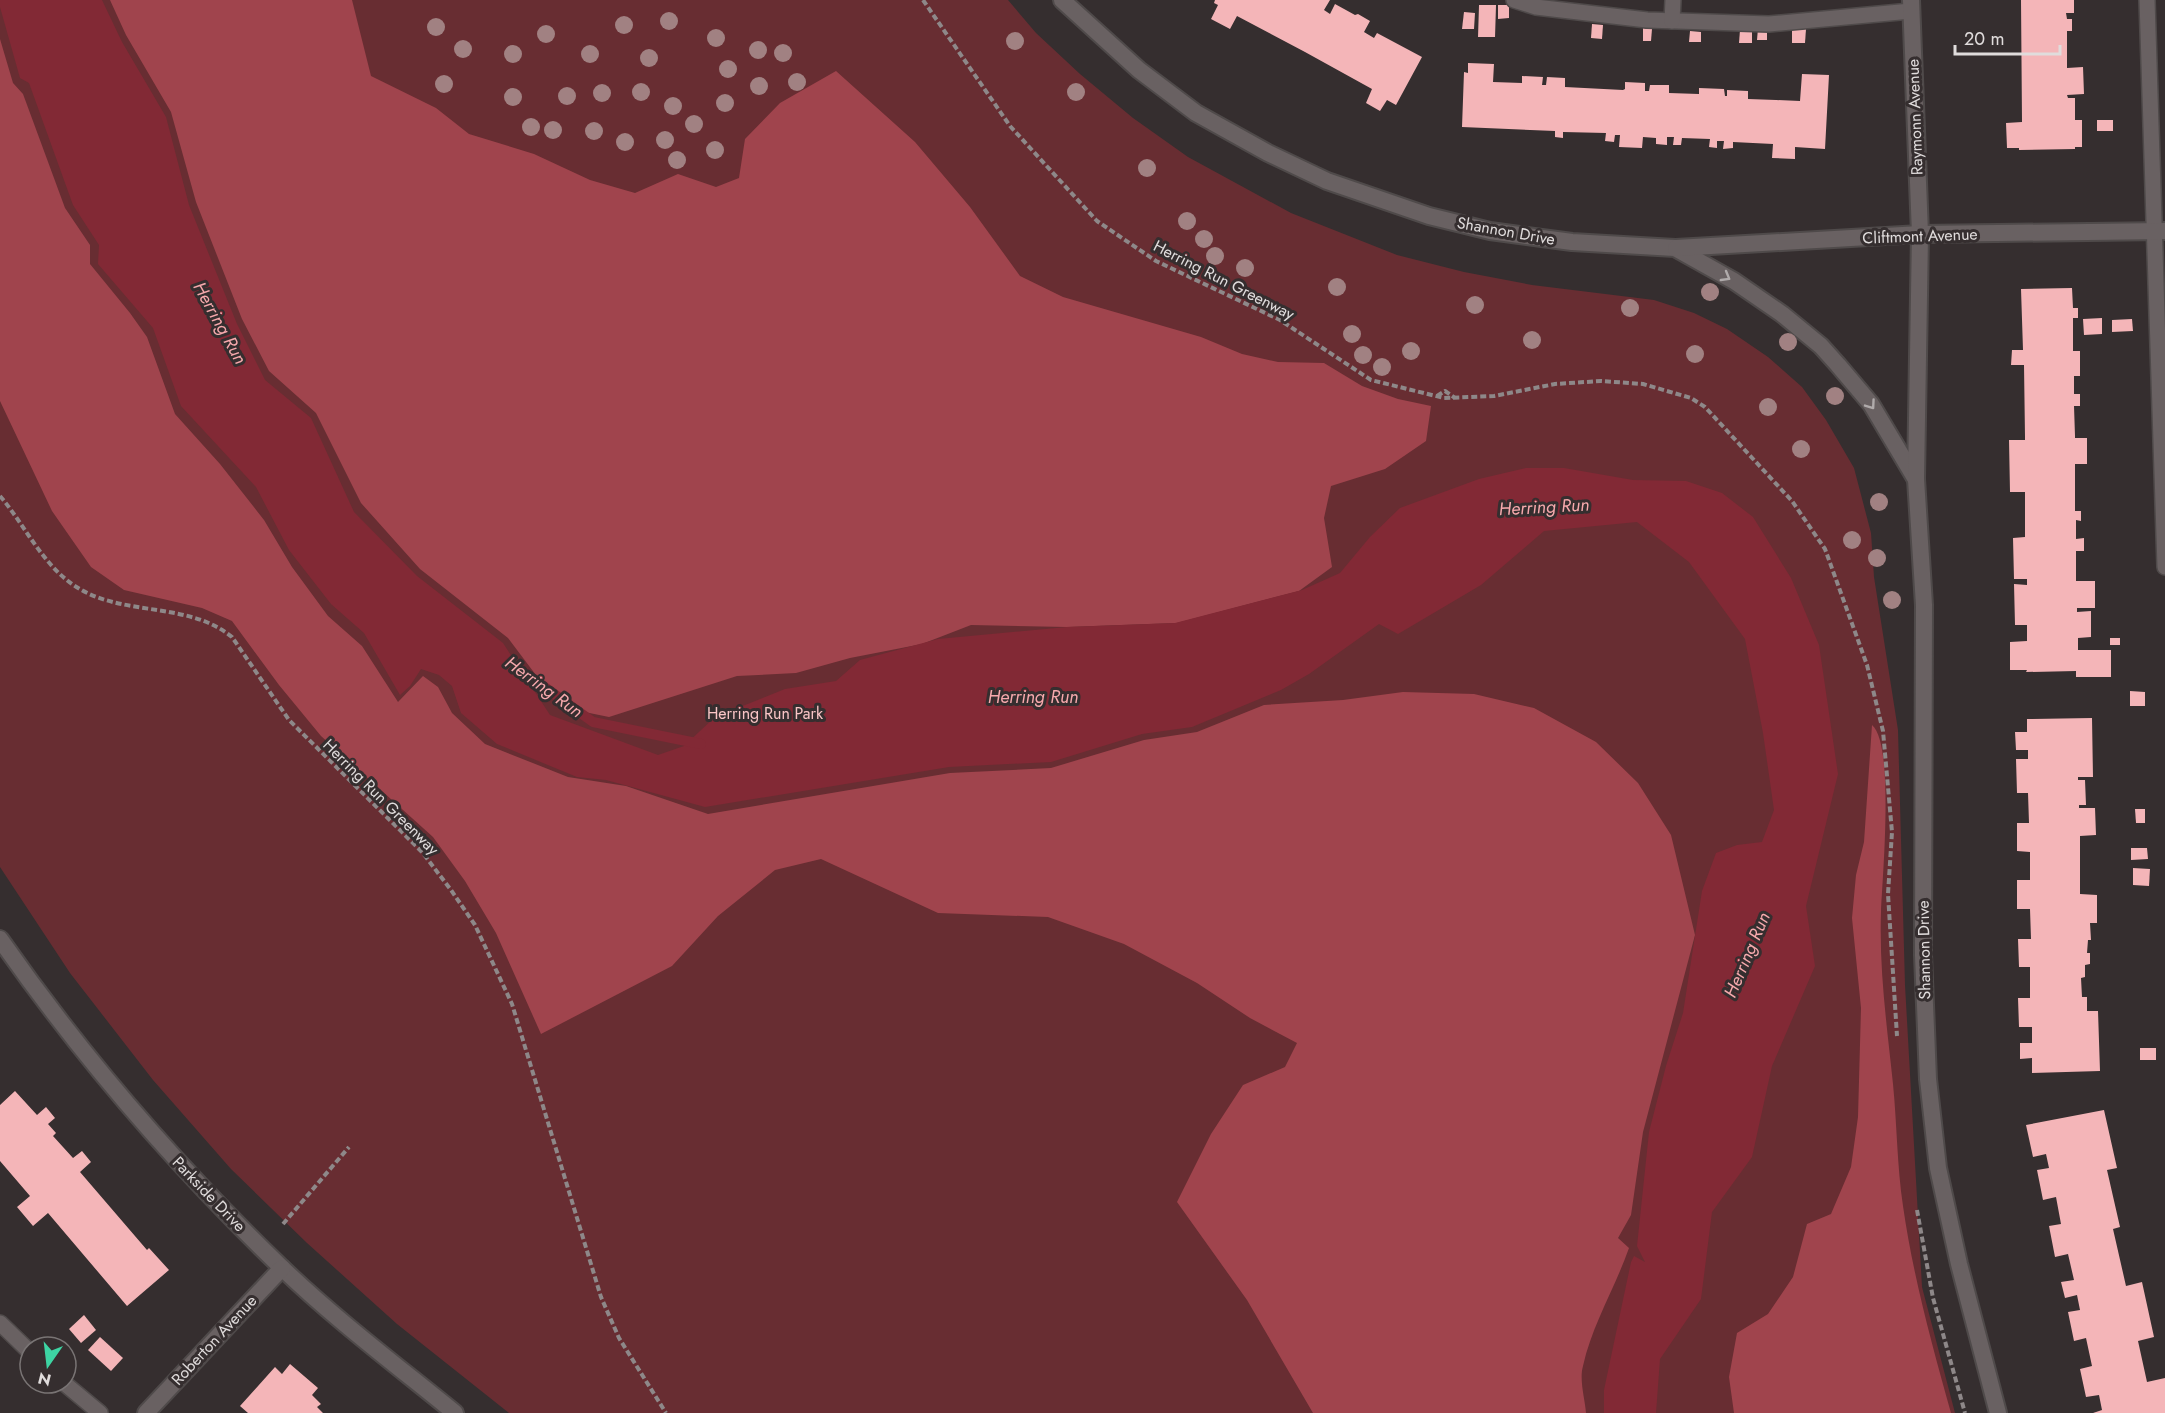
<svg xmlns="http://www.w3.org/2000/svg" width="2165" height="1413" font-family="Jost,sans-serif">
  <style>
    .green { fill: #682d32 }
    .forest { fill: #a0444d }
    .water { fill: #822935 }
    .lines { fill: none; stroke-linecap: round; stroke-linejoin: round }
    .stream { stroke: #822935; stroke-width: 10 }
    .building { fill: #f4b5b8 }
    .service-casing { stroke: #4f4a4a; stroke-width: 18 }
    .minor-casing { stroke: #4f4a4a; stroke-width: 20 }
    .path { stroke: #8e8889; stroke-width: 4; stroke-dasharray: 6 3; stroke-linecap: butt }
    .service { stroke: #696162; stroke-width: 15 }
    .minor { stroke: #696162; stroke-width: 16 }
    .tree { fill: #a18182 }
    .oneway { stroke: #b0abab }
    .labels { text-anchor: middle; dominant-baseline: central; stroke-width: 6; stroke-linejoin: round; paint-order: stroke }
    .street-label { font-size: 16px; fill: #e0dcdc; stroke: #352e2f }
    .park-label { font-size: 16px; fill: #fac5c6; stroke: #352e2f }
    .water-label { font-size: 18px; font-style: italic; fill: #f7a9ad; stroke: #352e2f }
  </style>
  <rect width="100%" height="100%" fill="#352e2f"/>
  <polygon class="green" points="0,0 1008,0 1036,33 1080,74 1133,118 1188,157 1291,213 1397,255 1464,272 1532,285 1654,300 1694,313 1727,329 1768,357 1802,387 1826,420 1854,468 1871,533 1874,577 1898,730 1905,985 1922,1287 1955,1413 509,1413 397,1324 307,1243 231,1169 153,1080 70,973 0,867"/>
  <g class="forest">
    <polygon points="110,0 352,0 371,76 436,108 469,134 534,154 590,180 635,193 678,174 716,187 739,178 745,139 780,103 836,71 915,142 970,207 1020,276 1063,297 1201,337 1242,354 1278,362 1324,363 1362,386 1398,399 1431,406 1426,441 1385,469 1331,486 1324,518 1332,567 1299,591 1177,623 1067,627 971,625 922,644 850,658 796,673 737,676 609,717 560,707 508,638 420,569 361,503 316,413 269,371 242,319 196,202 171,112 126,35"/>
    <path d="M0,39L13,83L23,94L65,208L90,245V264L130,313L147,337L175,414L220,464L264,520L292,567L328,616L362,646L398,702L423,676L438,687L452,713L485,744L568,777L626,786L708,814L950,773L1051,768L1144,740L1197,732L1264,705L1343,700L1403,692L1474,694L1534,708L1596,742L1638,783L1671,835L1695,935L1643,1132L1631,1215L1618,1238L1629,1248C1615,1288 1592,1325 1583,1366C1579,1380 1585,1399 1586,1413H1313L1247,1300L1177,1202L1211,1134L1243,1085L1285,1067L1297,1043L1250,1018L1197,983L1124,944L1048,917L938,913L821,859L775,870L718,916L672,966L541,1034L496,933L465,881L433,837L321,736L279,685L232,621L202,608L124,590L91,567L52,511L0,401Z"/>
    <path d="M1872,725C1895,744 1882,880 1881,912C1879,971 1887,1026 1893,1084C1897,1125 1897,1165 1903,1206C1913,1276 1932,1345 1951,1413H1734L1729,1377L1737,1333L1768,1314L1793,1277L1807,1224L1831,1214L1851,1167L1858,1117L1861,1008L1852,918L1856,875L1864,842Z"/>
  </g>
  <polygon class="water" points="0,0 102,0 122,42 166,117 189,205 237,324 265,380 311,418 354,512 417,576 503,643 550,715 658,755 684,746 715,717 785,689 836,681 860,660 938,639 1067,627 1175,623 1302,590 1340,573 1370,537 1400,508 1479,479 1526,468 1564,468 1633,480 1686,481 1722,493 1753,517 1791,578 1819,645 1838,774 1806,906 1815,966 1772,1066 1752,1157 1712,1212 1701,1299 1660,1359 1656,1413 1604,1413 1604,1390 1631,1262 1634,1256 1645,1262 1637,1246 1649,1132 1666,1066 1683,1013 1702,891 1716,853 1737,845 1762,842 1774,810 1763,733 1745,639 1689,562 1637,522 1544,531 1481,585 1398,634 1379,624 1309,674 1281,690 1192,727 1142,734 1051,762 949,767 705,807 606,780 577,777 497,744 461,713 452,686 439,675 421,669 410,686 400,695 364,633 331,604 289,550 256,487 181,406 153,328 98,264 99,245 73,205 29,83 20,78 0,7"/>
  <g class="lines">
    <polyline class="stream" points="510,662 593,722 701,744"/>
  </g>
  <g class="building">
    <polygon points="1215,0 1330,0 1324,10 1330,14 1335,4 1355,15 1358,14 1370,21 1364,32 1374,38 1377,33 1422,57 1396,105 1387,100 1380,111 1366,103 1372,89 1305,52 1237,16 1230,29 1211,19 1218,5 1214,3"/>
    <polygon points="2021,0 2074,0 2074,13 2066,13 2067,19 2072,19 2072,31 2067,31 2067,68 2083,67 2084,94 2067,95 2068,98 2075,98 2075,120 2082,120 2082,147 2075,147 2075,149 2019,150 2019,148 2007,148 2006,123 2022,122"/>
    <polygon points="1479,5 1496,5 1495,37 1478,37"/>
    <polygon points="1498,5 1509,5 1509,18 1498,19"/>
    <polygon points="1464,12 1475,13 1474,29 1462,29"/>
    <polygon points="1592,24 1603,25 1602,39 1591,38"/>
    <polygon points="1643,28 1652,29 1651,41 1643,41"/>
    <polygon points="1758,28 1767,28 1767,40 1757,40"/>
    <polygon points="1792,29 1806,29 1805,43 1792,43"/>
    <polygon points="1740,30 1752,30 1752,43 1739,43"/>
    <polygon points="1690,31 1701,32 1701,42 1689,42"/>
    <polygon points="1468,63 1494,64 1493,82 1522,83 1522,76 1543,77 1542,85 1546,85 1547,77 1565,78 1565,87 1623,90 1625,89 1625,82 1645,83 1645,91 1649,91 1650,85 1669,85 1669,93 1699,94 1699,88 1724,89 1725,96 1727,96 1727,90 1748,91 1748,99 1776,100 1800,101 1802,74 1829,75 1825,149 1795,147 1795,159 1772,158 1773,144 1733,142 1733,148 1723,149 1724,141 1717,141 1717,148 1709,147 1710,139 1682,138 1681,145 1673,145 1674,137 1667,137 1667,145 1656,144 1656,138 1643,137 1642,148 1619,147 1620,135 1615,135 1614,142 1605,141 1606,133 1563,132 1563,138 1555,137 1555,131 1462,127 1464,72 1468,73"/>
    <rect x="2097" y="120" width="16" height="11"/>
    <polygon points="2072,288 2073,308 2078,308 2078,318 2073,318 2073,351 2080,351 2080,376 2074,376 2074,394 2080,394 2080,406 2074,406 2075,436 2075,438 2087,438 2087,464 2075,464 2075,511 2081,511 2081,521 2076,520 2076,539 2084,538 2084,551 2076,551 2076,581 2095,581 2095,608 2077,608 2077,612 2091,611 2091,637 2078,638 2078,650 2111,650 2111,677 2076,677 2076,671 2026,672 2027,670 2010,670 2010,642 2027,641 2027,625 2015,625 2014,584 2027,585 2027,579 2014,579 2013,538 2025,537 2025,492 2010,492 2009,440 2025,440 2025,437 2024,365 2011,365 2012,350 2023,350 2021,289"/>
    <polygon points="2102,318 2102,334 2084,335 2083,319"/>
    <polygon points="2132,319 2133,331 2112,332 2112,320"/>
    <rect x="2110" y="638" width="10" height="7"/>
    <polygon points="2130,691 2145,692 2145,706 2130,706"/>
    <polygon points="2092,718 2093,777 2078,777 2078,780 2085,780 2086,805 2079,805 2079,808 2095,808 2096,835 2080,836 2080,894 2097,895 2097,923 2090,923 2091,940 2088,940 2087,953 2090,953 2090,964 2085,965 2085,977 2081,978 2082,997 2087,997 2087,1011 2098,1011 2100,1071 2032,1073 2032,1058 2020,1059 2020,1043 2032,1043 2032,1027 2019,1027 2018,998 2030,998 2030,967 2019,967 2018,939 2031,939 2030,909 2017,909 2017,880 2030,880 2030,852 2017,851 2017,823 2029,823 2028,793 2017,793 2016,759 2028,759 2028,750 2016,750 2015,732 2027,732 2027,719"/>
    <polygon points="2135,809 2145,809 2145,823 2136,823"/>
    <polygon points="2131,848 2147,848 2148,859 2131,860"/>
    <polygon points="2133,868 2150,869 2149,886 2133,885"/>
    <rect x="2140" y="1048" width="16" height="12"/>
    <polygon points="15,1091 37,1115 46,1107 55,1118 48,1124 56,1133 53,1136 73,1158 82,1151 91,1162 80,1172 147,1250 149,1248 169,1270 127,1306 48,1213 33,1226 17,1207 30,1196 0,1161 0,1105"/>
    <polygon points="2104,1110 2117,1168 2107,1170 2120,1227 2113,1229 2126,1286 2142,1282 2154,1337 2138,1341 2147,1382 2165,1378 2165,1413 2093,1413 2102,1410 2099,1395 2086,1397 2080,1369 2092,1366 2086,1338 2074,1341 2068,1312 2080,1310 2077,1295 2065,1298 2061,1282 2074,1280 2068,1254 2055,1257 2049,1226 2061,1224 2056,1197 2043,1200 2037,1170 2049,1168 2046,1154 2033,1157 2026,1125"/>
    <polygon points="84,1315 96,1330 81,1343 69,1329"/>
    <polygon points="100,1337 123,1358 111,1371 88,1350"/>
    <polygon points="290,1364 318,1388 312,1395 321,1404 317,1407 323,1413 248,1413 240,1406 275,1367 282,1374"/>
  </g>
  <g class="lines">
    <defs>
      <g id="service">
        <polyline points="1514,0 1536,7 1647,20 1769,24 1911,11"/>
        <polyline points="2147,0 2165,567"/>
        <polyline points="1672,21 1673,0"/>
        <polyline points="0,1323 30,1352"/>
        <polyline points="64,1383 100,1413"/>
      </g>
      <g id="minor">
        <polyline points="1062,0 1139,70 1196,113 1268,153 1327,181 1429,216 1490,231 1572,242 1675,248 1734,281 1782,314 1821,346 1838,365 1871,404 1915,478"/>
        <polyline points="1911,0 1920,234 1916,479 1924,605 1923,955 1928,1079 1938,1168 1959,1264 1998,1413"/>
        <polyline points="1676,248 1920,234 2165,231"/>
        <path d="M0,939C83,1058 176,1166 281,1267C335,1319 396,1365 455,1413"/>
        <polyline points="146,1413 282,1268"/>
      </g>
    </defs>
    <use href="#service" class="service-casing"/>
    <use href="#minor" class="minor-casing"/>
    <g class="path">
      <polyline points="923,0 1010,126 1097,221 1156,261 1280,320 1371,380 1444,398 1494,396 1555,384 1601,381 1643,384 1691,398 1705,407 1792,501 1825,549 1867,665 1883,731 1892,832 1888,894 1897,1036"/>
      <polyline points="1437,396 1445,391 1455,398"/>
      <path d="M0,496C24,524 41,562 72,584C119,618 187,600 232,637L289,720L422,852L451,890L475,925L512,1004L601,1297L619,1338L666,1413"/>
      <polyline points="1917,1210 1933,1298 1965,1413"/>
      <polyline points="283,1224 349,1147"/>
    </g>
    <use href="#service" class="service"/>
    <use href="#minor" class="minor"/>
  </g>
  <g class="tree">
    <circle cx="669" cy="21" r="9"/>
    <circle cx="624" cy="25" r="9"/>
    <circle cx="436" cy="27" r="9"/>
    <circle cx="546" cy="34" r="9"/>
    <circle cx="716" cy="38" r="9"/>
    <circle cx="1015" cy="41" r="9"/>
    <circle cx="463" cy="49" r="9"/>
    <circle cx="758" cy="50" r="9"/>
    <circle cx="783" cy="53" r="9"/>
    <circle cx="513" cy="54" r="9"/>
    <circle cx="590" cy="54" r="9"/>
    <circle cx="649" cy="58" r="9"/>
    <circle cx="728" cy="69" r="9"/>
    <circle cx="797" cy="82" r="9"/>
    <circle cx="444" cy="84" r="9"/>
    <circle cx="759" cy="86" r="9"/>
    <circle cx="641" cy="92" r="9"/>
    <circle cx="1076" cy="92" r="9"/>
    <circle cx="602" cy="93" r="9"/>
    <circle cx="567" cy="96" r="9"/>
    <circle cx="513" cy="97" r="9"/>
    <circle cx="725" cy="103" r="9"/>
    <circle cx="673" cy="106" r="9"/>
    <circle cx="694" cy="124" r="9"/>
    <circle cx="531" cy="127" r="9"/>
    <circle cx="553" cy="130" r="9"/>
    <circle cx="594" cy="131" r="9"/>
    <circle cx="665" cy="140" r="9"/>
    <circle cx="625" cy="142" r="9"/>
    <circle cx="715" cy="150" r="9"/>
    <circle cx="677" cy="160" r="9"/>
    <circle cx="1147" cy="168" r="9"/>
    <circle cx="1187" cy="221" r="9"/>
    <circle cx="1204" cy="239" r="9"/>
    <circle cx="1215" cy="256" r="9"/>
    <circle cx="1245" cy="268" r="9"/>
    <circle cx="1337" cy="287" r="9"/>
    <circle cx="1710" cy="292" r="9"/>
    <circle cx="1475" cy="305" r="9"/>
    <circle cx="1630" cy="308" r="9"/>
    <circle cx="1352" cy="334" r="9"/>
    <circle cx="1532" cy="340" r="9"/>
    <circle cx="1788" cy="342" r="9"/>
    <circle cx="1411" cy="351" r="9"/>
    <circle cx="1695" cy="354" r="9"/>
    <circle cx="1363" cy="355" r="9"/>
    <circle cx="1382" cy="367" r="9"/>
    <circle cx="1835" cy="396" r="9"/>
    <circle cx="1768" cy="407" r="9"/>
    <circle cx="1801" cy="449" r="9"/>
    <circle cx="1879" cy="502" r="9"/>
    <circle cx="1852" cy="540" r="9"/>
    <circle cx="1877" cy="558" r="9"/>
    <circle cx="1892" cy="600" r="9"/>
  </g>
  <defs><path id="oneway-chevron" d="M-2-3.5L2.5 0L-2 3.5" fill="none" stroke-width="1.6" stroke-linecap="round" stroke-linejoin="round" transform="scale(1.5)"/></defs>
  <g class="oneway">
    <use href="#oneway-chevron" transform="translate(1726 277) rotate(30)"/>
    <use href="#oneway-chevron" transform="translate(1871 405) rotate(55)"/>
  </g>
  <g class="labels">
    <g class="street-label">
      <text transform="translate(1915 117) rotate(-92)">Raymonn Avenue</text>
      <text transform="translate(1506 231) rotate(10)">Shannon Drive</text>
      <text transform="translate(1920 236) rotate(-2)">Cliftmont Avenue</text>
      <text transform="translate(1224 280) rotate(27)">Herring Run Greenway</text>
      <text transform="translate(381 797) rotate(45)">Herring Run Greenway</text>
      <text transform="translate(1924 950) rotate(-91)">Shannon Drive</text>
      <text transform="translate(209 1194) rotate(46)">Parkside Drive</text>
      <text transform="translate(214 1340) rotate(-47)">Roberton Avenue</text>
    </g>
    <g class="park-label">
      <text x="765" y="713">Herring Run Park</text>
    </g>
    <g class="water-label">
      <text transform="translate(220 323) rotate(61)">Herring Run</text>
      <text transform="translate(1544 507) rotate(-3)">Herring Run</text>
      <text transform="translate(544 687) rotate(36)">Herring Run</text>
      <text x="1033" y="697">Herring Run</text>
      <text transform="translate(1747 955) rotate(-67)">Herring Run</text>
    </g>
  </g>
  <g transform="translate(48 1365) rotate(194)"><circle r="28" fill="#352e2f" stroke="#797474" stroke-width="1.5"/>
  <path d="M0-4.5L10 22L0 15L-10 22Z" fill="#3dd4a3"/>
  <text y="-9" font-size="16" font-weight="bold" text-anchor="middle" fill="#e0dcdc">N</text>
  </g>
  <path d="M1955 45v9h105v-9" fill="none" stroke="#e0dcdc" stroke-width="3"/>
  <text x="1964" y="45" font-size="18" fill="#e0dcdc" stroke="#352e2f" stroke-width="4.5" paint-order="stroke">20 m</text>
</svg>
